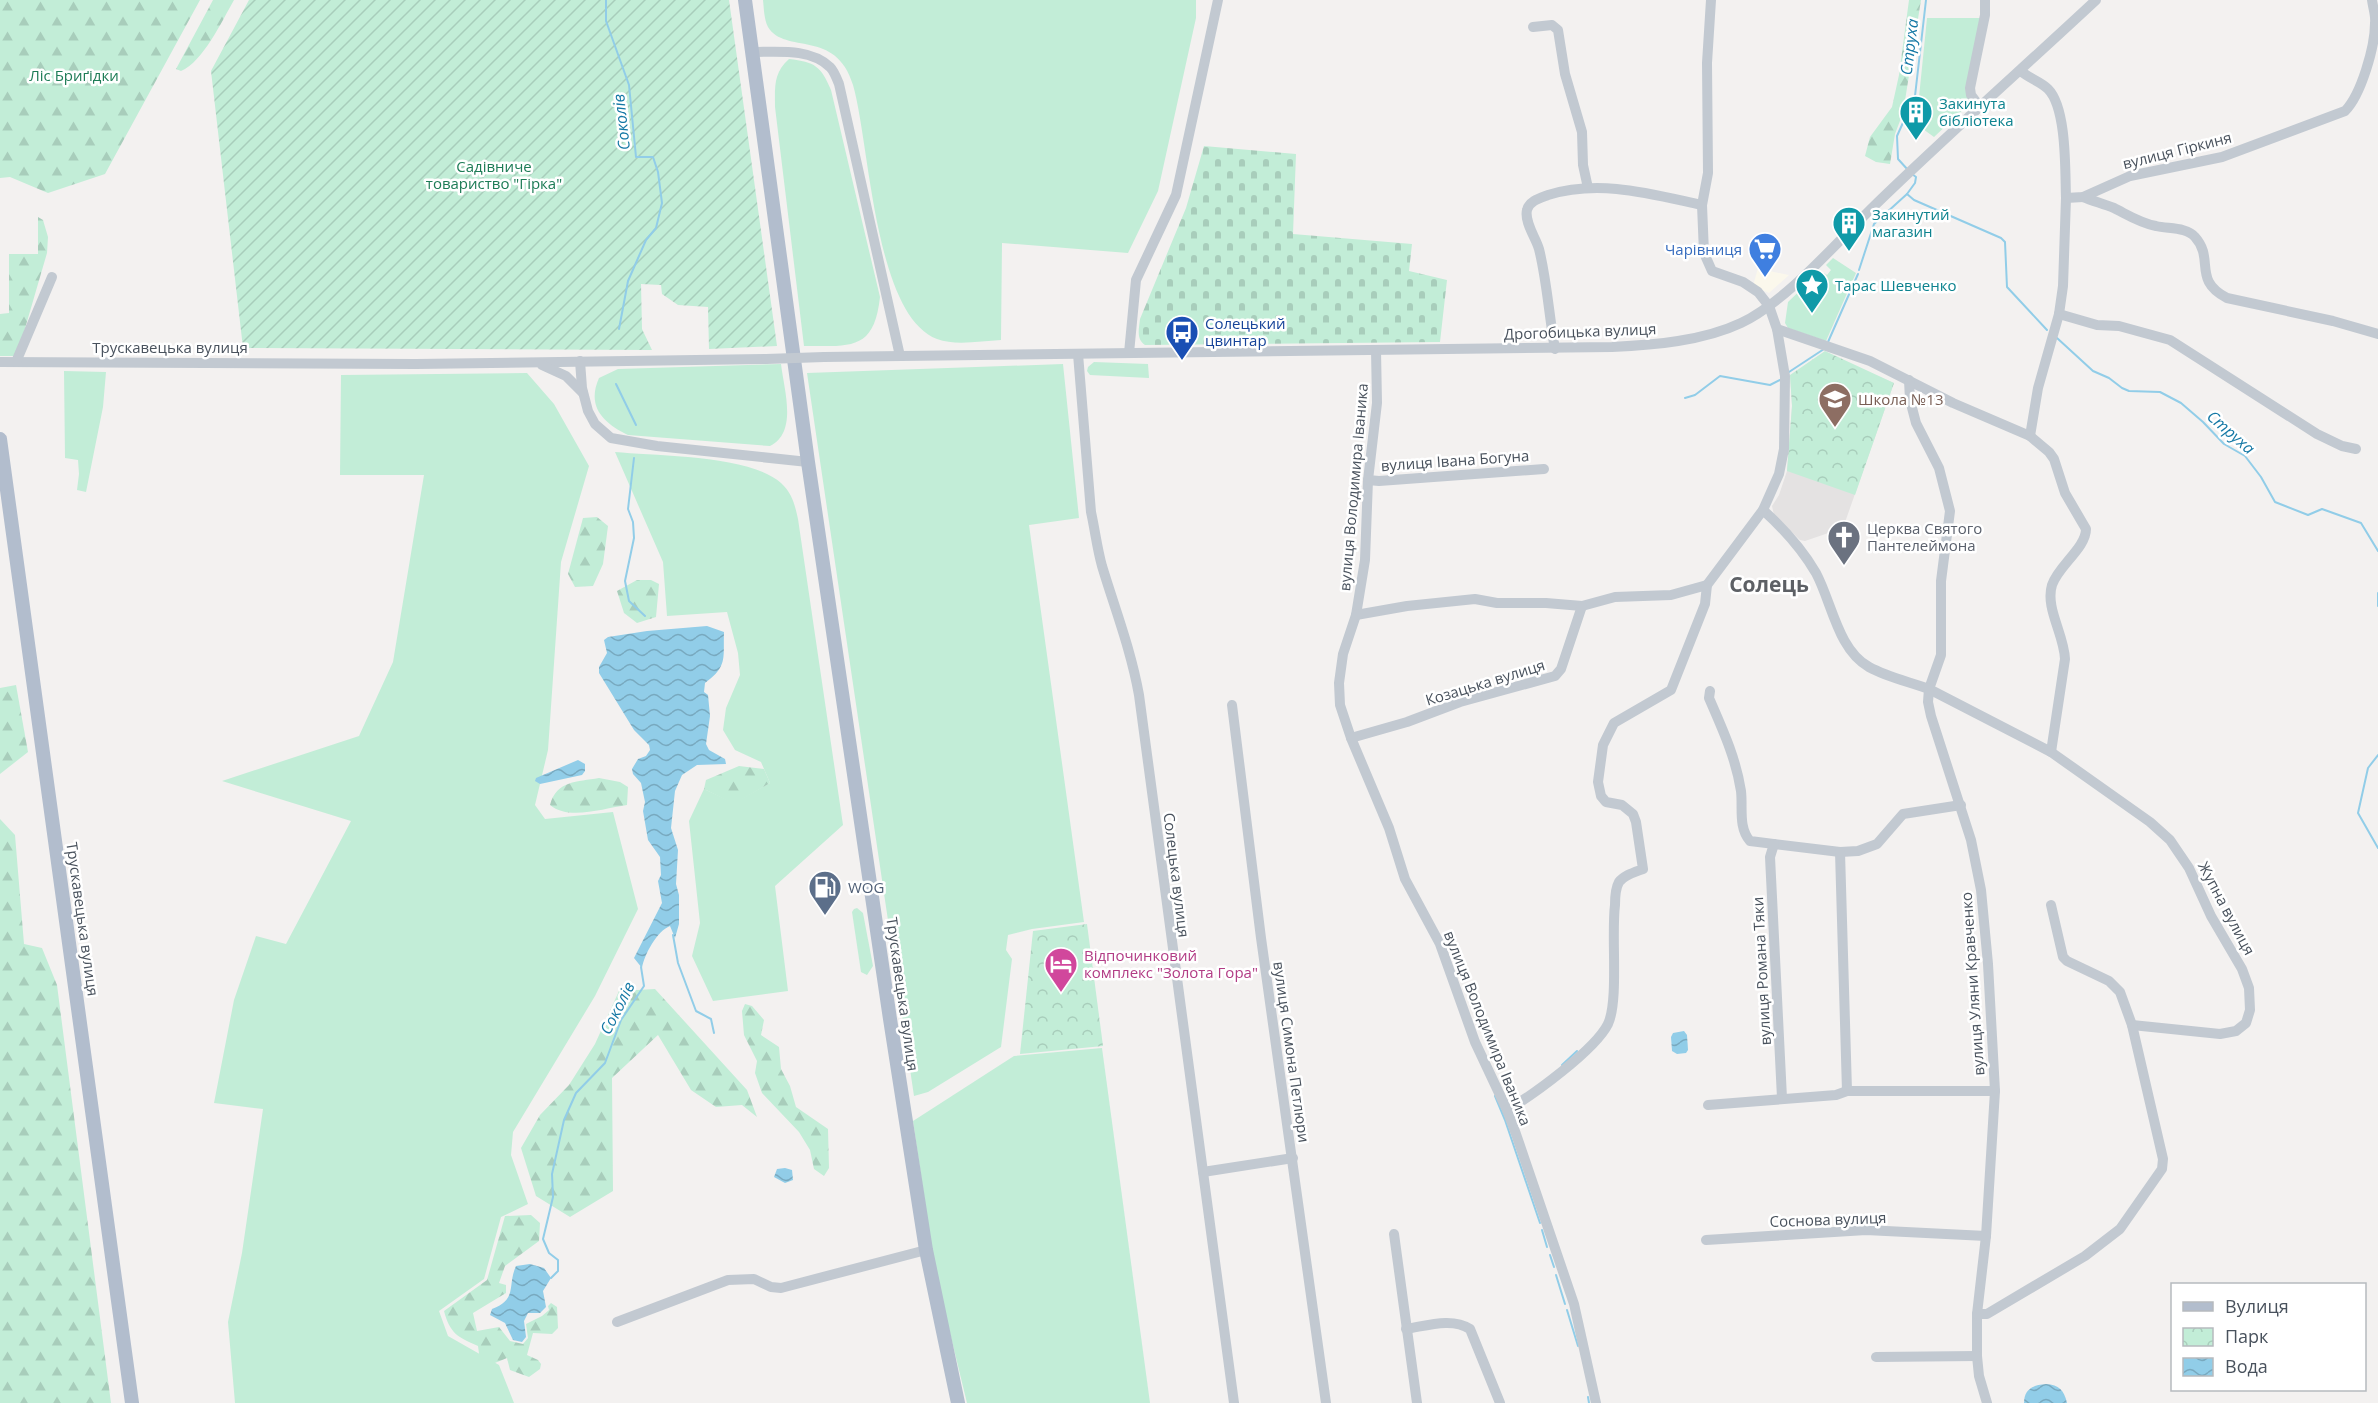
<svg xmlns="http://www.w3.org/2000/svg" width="2378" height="1403" font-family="'Open Sans',sans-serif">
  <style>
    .commercial { fill: #fbf8ec }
    .education { fill: #e4e2e2 }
    .grass { fill: #c2edd7 }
    .forest { fill: url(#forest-firs) }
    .cemetery { fill: url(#cemetery-stones) }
    .park { fill: url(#park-crowns) }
    .garden { fill: url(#garden-furrows) }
    .water { fill: url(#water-waves) }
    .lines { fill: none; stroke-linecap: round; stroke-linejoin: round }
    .stream { stroke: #91cde8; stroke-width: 2 }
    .minor { stroke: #c2c9d1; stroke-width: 10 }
    .major { stroke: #b2bdcd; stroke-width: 14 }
    .minor-bridge { stroke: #c2c9d1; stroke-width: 10 }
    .labels { text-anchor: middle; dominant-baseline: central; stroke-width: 5; stroke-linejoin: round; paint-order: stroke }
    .park-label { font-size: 15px; fill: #1d7c56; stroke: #fff }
    .culture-label { font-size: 15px; fill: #0d838f; stroke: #fff; text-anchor: start }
    .street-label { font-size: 15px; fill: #49525d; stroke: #fff }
    .shop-label { font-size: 15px; fill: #366cbe; stroke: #fff; text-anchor: end }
    .transit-label { font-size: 15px; fill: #164399; stroke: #fff; text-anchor: start }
    .education-label { font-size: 15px; fill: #785e54; stroke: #fff; text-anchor: start }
    .worship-label { font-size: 15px; fill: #5b616d; stroke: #fff; text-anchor: start }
    .service-label { font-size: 15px; fill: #4e5e75; stroke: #fff; text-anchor: start }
    .hotel-label { font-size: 15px; fill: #b23c85; stroke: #fff; text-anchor: start }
    .water-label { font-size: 16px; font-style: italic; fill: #1478a5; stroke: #fff }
    .district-label { font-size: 21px; font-weight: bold; fill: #5d6065; stroke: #fff }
  </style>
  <defs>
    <pattern id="forest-firs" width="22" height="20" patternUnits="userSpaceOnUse" patternTransform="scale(1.5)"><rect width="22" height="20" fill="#c2edd7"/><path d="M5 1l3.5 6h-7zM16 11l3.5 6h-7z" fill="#a8cdbb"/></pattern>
    <pattern id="cemetery-stones" width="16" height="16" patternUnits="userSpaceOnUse" patternTransform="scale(1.5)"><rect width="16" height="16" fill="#c2edd7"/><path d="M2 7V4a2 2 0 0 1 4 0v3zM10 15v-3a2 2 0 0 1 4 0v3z" fill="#a8cdbb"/></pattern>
    <pattern id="park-crowns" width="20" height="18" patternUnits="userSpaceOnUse" patternTransform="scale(1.5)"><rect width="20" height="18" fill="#c2edd7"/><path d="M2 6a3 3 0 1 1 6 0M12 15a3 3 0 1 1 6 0" fill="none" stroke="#a8cdbb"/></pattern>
    <pattern id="garden-furrows" width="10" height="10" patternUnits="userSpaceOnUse" patternTransform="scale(1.5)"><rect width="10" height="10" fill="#c2edd7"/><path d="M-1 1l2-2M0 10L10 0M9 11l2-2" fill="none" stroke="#a8cdbb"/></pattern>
    <pattern id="water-waves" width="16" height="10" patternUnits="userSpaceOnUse" patternTransform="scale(1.5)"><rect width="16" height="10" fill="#91cde8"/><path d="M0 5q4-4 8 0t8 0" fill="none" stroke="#78a9bf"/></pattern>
  </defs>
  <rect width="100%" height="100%" fill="#f3f1f0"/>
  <polygon class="commercial" points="1758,268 1774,272 1789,275 1769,293 1753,286"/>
  <polygon class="education" points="1863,370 1894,383 1843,528 1805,541 1800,540 1774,515 1772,506 1779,495 1787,471 1792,406 1790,375"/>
  <g class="grass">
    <path d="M763,0H1196V18L1158,191L1128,253L1002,243L1001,340C981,341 955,346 937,339C874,315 870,144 853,85C836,28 785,55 768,27C764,19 764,9 763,0Z"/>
    <polygon points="1927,18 1980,18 1968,98 1969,104 1934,137 1909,119 1919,97"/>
    <path d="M789,59C815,62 821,66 831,90L880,297C874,351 851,346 804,346L775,107C775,88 773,73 789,59Z"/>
    <polygon points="1833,258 1856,273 1826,341 1788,328 1785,323 1788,302 1811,280 1824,273 1827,275 1831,270 1826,265"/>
    <polygon points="1094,362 1148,364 1149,378 1090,375 1087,371 1088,367"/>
    <path d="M781,364C784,390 798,432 770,446L628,435C604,423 586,407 599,378L618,369Z"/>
    <polygon points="1063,364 1079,518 1029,525 1084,922 1032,929 1008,935 1006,950 1012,959 1001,1047 928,1092 914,1096 807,373"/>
    <polygon points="64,371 106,372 103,407 86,492 77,490 79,474 78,460 65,458"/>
    <polygon points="527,373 554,404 589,466 561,562 548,750 535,805 545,819 613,812 638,909 595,996 513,1132 511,1155 528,1204 501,1217 484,1279 439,1311 448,1336 499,1365 514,1403 235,1403 228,1322 242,1253 263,1109 214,1103 234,1000 256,936 286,944 351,821 222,781 359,736 393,662 424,475 340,475 341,375"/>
    <path d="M615,452C657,456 750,455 781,483C792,493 795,505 798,519L843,825L775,886L788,991L713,1001L692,956L700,923L689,821L704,789L734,803L770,783L761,762L735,750L723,730L726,708L740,675L738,653L727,612L667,616L663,562Z"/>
    <polygon points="857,908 863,913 873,966 867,975 861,972 852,912 854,909"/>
    <polygon points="1102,1048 1150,1403 967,1403 935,1271 913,1121 1014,1056"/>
  </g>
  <g class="forest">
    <polygon points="0,0 200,0 105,174 48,193 10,177 0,178"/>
    <path d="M213,0H234C222,21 203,62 181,71L176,69Z"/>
    <polygon points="1909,0 1921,0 1903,113 1895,134 1890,164 1876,162 1865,156 1870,137 1892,107 1899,75"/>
    <polygon points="38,217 43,220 48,237 47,253 17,356 0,356 0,314 9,313 9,254 38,254"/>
    <polygon points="597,517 608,526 603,564 593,586 575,587 568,574 583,518"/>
    <polygon points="637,580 651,580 659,584 656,617 637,623 624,613 617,591"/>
    <polygon points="16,685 28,752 0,774 0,688"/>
    <polygon points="739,766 764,769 770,783 734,804 704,789 706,780"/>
    <path d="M599,778L620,782L628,787L627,805C604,808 569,821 550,805C557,780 577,782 599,778Z"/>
    <polygon points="0,819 15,835 24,944 42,948 57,985 111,1403 0,1403"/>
    <polygon points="655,989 747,1090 757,1117 742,1105 716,1107 691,1090 658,1035 612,1078 613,1191 570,1217 536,1196 521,1148 540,1115 569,1085 595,1044 619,991"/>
    <polygon points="745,1004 752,1006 764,1020 761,1035 779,1047 781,1069 790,1086 796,1107 828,1129 829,1168 824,1176 814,1169 810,1150 799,1132 762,1093 755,1073 757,1061 744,1035 742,1011"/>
    <path d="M531,1215L540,1223L539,1241L505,1266L499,1283L506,1285V1293L473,1313L477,1331L499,1327L510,1341L523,1344L528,1338L526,1324L542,1316L549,1310L548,1306L551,1303L557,1307L558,1328L552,1334L533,1333L527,1355L538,1360L541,1364L540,1369L529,1377L510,1370L507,1358L490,1365L480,1361L478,1346C457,1337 450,1333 444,1311L487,1280L505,1216Z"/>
  </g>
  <path class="cemetery" d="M1204,146L1296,154L1293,234L1412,244L1409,271L1447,280L1440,342L1145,345C1136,339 1139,329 1140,319L1186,208Z"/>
  <g class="park">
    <polygon points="1825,351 1894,383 1855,495 1787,471 1792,406 1790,375"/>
    <polygon points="1087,924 1103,1046 1020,1054 1033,931"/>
  </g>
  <polygon class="garden" points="249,0 729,0 777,346 709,349 708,307 678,305 662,294 661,285 641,284 642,329 652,350 243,348 211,71"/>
  <g class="water">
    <path d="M707,626L724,632C723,658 728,666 705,683L704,692L708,695L710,716L706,744L709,750L725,759L726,764L697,765L682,775L675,791L671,828L678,850L676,884L679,895V924L675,938L670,926C657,931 644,955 642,968L634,958L662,903L658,881L661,875L660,857L648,840L643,811L645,802L641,783L633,774L632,769L638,759L646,756L650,750L649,745L634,730L599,673V667L607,653L604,640L608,637L647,631Z"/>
    <polygon points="578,760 585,764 585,771 582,775 540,784 535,781 536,778"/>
    <polygon points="1684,1031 1687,1035 1688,1050 1686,1053 1677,1054 1672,1051 1671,1037 1673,1033"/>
    <polygon points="785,1168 792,1170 793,1180 785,1183 774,1177 777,1169"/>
    <path d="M530,1264L544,1268L551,1278L543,1291L546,1307L540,1313H528L524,1321L526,1337L522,1342L513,1340L505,1323L490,1315L492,1309C518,1299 507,1286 516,1266Z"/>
    <path d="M2046,1384C2059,1385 2064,1390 2067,1403H2024C2024,1389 2033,1385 2046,1384Z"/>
  </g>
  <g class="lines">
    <g class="stream">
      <polyline points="606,0 606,21 629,85 636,157 653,157 658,172 662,203 656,228 646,240 628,281 619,329"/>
      <polyline points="1908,170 1898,159 1897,136 1915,96 1926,0"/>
      <polyline points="1912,174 1916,177 1915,183 1907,194 1914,200 2001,238 2005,242 2007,287 2047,330"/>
      <polyline points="1859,270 1874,224 1907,194"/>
      <polyline points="2057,338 2093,371 2109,378 2122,388 2129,391 2160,392 2181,403 2203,422 2224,444 2245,456 2261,477 2275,502 2308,515 2322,509 2361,523 2378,551"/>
      <polyline points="1828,342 1858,274"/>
      <polyline points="1789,372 1824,349"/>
      <polyline points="616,384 636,425"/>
      <polyline points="1685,398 1695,395 1720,376 1770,385 1780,380"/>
      <polyline points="634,458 628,509 633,522 634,538 625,581 629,601 645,616"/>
      <polyline points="2378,593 2378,606"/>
      <polyline points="2378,755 2368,768 2358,813 2378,848"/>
      <polyline points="673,935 678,963 696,1011 711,1019 714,1033"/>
      <polyline points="1562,1065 1577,1051"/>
      <polyline points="1495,1096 1505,1120 1540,1223"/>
      <polyline points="1542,1230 1547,1247"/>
      <polyline points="1550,1255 1554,1267"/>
      <polyline points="1556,1275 1565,1304"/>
      <polyline points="551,1278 558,1271 558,1260 549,1253 543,1239 553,1197 552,1174 564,1120 576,1093 605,1063 621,1020 644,986 641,967"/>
      <polyline points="1567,1310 1578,1346"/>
      <polyline points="1588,1397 1589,1403"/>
    </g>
    <g class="minor">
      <polyline points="1533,27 1552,25 1558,30 1565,74 1582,132 1583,165 1588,188"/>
      <path d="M752,52C778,52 810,48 830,67C834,71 837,79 839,84L900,356"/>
      <path d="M2021,71C2028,78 2040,81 2048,89C2067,108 2065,171 2066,198"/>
      <polyline points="1980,107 1971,95 1970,88 1985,15 1985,0"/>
      <path d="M2083,197C2093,201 2104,204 2114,208C2128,215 2140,223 2156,226C2168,229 2187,227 2195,237C2215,259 2192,280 2227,298L2333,321L2378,334"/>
      <polyline points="2059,314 2097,325 2119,326 2170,340 2317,434 2342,446 2356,449"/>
      <path d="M1777,329L1870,361L1953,403L2030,436L2049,452L2054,459L2065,493L2086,529C2086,548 2058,566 2052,585C2045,608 2064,634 2065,659L2051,752"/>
      <path d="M1555,349C1549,316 1547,281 1539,249C1536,238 1524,222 1527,210C1529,201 1540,198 1548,195C1600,179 1651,194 1702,205"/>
      <polyline points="1376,350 1377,403 1368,480 1365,560 1356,615 1343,654 1339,683 1340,705 1351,738 1389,828 1405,879 1440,944 1475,1042 1507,1110 1516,1134 1574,1304 1596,1403"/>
      <polyline points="1129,353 1136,280 1176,195 1218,0"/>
      <path d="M1078,354L1091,512C1095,530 1097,548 1102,566C1115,609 1131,650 1139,695L1234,1403"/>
      <path d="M824,357L1612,347C1654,345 1703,341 1741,323C1786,302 1837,242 1873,207C1946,136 2022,69 2096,0"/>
      <polyline points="580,361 582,388 588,411 595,424 611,438 657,446 808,462"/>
      <polyline points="0,362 416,364 766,359"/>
      <polyline points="16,362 52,277"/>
      <polyline points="542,365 566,376 583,393"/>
      <polyline points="1909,380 1910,400 1916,423 1939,468 1950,511 1941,581 1941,655 1929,689 2051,752 2150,822 2170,840 2189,868 2211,916 2242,969 2249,988 2250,1010 2246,1023 2236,1031 2220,1034 2132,1025"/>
      <path d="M2030,436L2038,388L2059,314L2063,286L2066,198L2083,197L2130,176L2222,157L2345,111C2361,95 2375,47 2375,23C2376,16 2373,8 2372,0"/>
      <polyline points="1368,480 1379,481 1544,469"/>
      <path d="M1763,510C1784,529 1802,549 1816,573C1832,603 1838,650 1869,667C1887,677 1910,682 1929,689L1928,702L1931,716L1971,840L1981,890L1988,964L1995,1091L1986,1236L1977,1314V1356L1979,1376L1987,1403"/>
      <polyline points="1356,615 1407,606 1475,599 1497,603 1546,603 1582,606 1615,597 1671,595 1707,585"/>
      <path d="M1710,691L1709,698C1722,728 1736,758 1741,791C1743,808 1738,827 1750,841L1840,852L1858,851L1877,844L1903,814L1961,805"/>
      <polyline points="1232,705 1261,938 1326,1403"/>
      <polyline points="1351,738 1407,722 1460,702 1555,676 1561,669 1582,606"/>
      <polyline points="1774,844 1770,857 1782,1098"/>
      <polyline points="1840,852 1847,1091"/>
      <polyline points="1708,1105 1836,1095 1847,1091 1995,1091"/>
      <path d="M1507,1110C1533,1095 1595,1050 1608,1024C1619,1000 1611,935 1615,905C1615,898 1615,889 1619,882C1624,875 1635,872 1643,869L1636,822L1633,814L1622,805L1606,802L1601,796L1598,782L1603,745L1614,723L1671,690L1705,604L1707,585L1763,510L1779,474L1784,449L1785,376L1777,329L1769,306L1758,292L1743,282L1712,271L1704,253L1702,205L1708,173L1707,63L1711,0"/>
      <polyline points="1203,1172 1293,1158"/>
      <polyline points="1394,1234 1417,1403"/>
      <polyline points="1706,1240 1866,1230 1986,1236"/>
      <polyline points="1977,1314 1987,1314 2085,1256 2120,1229 2162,1169 2163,1159 2132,1025 2120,992 2109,981 2067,961 2063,957 2051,905"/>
      <polyline points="617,1322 728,1280 754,1279 771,1287 781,1288 926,1250"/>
      <path d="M1406,1329C1426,1326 1452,1317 1470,1329L1500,1403"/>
      <polyline points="1876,1357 1977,1356"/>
    </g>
    <g class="major">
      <polyline points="745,0 808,462 890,1019 926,1250 958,1403"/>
      <polyline points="0,439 132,1403"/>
    </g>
    <polyline class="minor-bridge" points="766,359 824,357"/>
  </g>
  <defs>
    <symbol id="building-pin" viewBox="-11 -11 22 30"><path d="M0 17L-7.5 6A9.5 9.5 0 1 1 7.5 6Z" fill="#0f9aa8" stroke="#fff"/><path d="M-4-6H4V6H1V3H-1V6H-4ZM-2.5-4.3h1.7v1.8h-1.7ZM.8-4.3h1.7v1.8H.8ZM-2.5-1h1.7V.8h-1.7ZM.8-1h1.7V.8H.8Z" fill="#fff"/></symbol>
    <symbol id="supermarket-pin" viewBox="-11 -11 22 30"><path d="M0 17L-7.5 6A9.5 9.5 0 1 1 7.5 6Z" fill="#3f7fe0" stroke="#fff"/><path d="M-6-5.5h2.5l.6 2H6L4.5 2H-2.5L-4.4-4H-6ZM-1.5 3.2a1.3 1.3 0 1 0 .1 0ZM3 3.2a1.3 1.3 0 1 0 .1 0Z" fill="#fff"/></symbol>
    <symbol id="sight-pin" viewBox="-11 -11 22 30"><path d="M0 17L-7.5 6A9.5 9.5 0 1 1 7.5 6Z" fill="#0f9aa8" stroke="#fff"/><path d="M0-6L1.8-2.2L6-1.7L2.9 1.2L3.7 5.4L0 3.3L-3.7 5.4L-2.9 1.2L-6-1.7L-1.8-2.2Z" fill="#fff"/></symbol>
    <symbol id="bus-pin" viewBox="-11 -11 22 30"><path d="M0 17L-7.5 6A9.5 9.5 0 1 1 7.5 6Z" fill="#1a4fb4" stroke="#fff"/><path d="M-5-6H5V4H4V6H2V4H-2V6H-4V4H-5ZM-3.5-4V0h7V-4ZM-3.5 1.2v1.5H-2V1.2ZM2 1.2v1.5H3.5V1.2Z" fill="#fff"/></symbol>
    <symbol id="school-pin" viewBox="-11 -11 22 30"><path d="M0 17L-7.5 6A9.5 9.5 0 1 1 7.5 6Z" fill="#8d6e63" stroke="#fff"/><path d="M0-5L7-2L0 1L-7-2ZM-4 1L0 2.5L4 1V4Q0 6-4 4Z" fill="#fff"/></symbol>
    <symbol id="church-pin" viewBox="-11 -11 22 30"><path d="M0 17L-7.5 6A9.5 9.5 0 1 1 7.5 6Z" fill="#6b7280" stroke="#fff"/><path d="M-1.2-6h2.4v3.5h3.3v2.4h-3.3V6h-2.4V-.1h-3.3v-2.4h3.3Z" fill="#fff"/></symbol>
    <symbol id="fuel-pin" viewBox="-11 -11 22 30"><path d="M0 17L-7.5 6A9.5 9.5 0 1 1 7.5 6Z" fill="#5c6f8a" stroke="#fff"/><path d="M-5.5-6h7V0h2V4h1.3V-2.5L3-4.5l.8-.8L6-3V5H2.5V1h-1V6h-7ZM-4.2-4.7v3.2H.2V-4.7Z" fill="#fff"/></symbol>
    <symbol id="hotel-pin" viewBox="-11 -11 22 30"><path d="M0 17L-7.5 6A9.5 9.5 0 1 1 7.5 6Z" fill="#d1479c" stroke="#fff"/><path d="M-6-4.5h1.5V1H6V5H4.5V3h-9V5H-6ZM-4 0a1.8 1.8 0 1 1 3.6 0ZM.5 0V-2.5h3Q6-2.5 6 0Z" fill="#fff"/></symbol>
  </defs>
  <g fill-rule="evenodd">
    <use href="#building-pin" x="1897" y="93" width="38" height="52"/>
    <use href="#building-pin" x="1830" y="204" width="38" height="52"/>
    <use href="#supermarket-pin" x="1746" y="230" width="38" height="52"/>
    <use href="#sight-pin" x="1793" y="266" width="38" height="52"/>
    <use href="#bus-pin" x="1163" y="313" width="38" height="52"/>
    <use href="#school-pin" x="1816" y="380" width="38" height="52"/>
    <use href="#church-pin" x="1825" y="518" width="38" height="52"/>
    <use href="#fuel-pin" x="806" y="868" width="38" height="52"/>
    <use href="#hotel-pin" x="1042" y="945" width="38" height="52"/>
  </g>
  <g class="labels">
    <g class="park-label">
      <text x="74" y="75">Ліс Бриґідки</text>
      <text x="494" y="166">Садівниче<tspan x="494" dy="17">товариство "Гірка"</tspan></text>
    </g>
    <g class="culture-label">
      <text x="1939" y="103">Закинута<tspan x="1939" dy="17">бібліотека</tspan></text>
      <text x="1872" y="214">Закинутий<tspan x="1872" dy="17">магазин</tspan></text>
      <text x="1835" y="285">Тарас Шевченко</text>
    </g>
    <g class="street-label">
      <text transform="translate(2177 150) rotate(-14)">вулиця Гіркиня</text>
      <text transform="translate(1580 331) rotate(-2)">Дрогобицька вулиця</text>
      <text x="170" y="347">Трускавецька вулиця</text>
      <text transform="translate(1455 460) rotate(-4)">вулиця Івана Богуна</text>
      <text transform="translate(1353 487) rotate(-85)">вулиця Володимира Іваника</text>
      <text transform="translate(1485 682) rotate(-17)">Козацька вулиця</text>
      <text transform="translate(1177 875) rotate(83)">Солецька вулиця</text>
      <text transform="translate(2227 908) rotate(62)">Жупна вулиця</text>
      <text transform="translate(83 919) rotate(82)">Трускавецька вулиця</text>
      <text transform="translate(1761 971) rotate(-93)">вулиця Романа Тяки</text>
      <text transform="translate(1972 984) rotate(-94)">вулиця Уляни Кравченко</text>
      <text transform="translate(903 994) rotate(82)">Трускавецька вулиця</text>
      <text transform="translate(1488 1028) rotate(68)">вулиця Володимира Іваника</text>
      <text transform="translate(1292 1052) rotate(82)">вулиця Симона Петлюри</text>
      <text transform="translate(1828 1219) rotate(-2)">Соснова вулиця</text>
    </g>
    <g class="shop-label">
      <text x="1742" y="249">Чарівниця</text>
    </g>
    <g class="transit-label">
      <text x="1205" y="323">Солецький<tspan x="1205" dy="17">цвинтар</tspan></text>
    </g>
    <g class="education-label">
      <text x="1858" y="399">Школа №13</text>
    </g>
    <g class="worship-label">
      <text x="1867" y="528">Церква Святого<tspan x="1867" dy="17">Пантелеймона</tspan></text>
    </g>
    <g class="service-label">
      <text x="848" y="887">WOG</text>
    </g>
    <g class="hotel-label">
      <text x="1084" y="955">Відпочинковий<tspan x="1084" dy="17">комплекс "Золота Гора"</tspan></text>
    </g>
    <g class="water-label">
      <text transform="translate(1909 47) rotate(-83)">Струха</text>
      <text transform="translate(621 122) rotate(-96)">Соколів</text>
      <text transform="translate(2231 432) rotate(41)">Струха</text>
      <text transform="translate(617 1008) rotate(-63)">Соколів</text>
    </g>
    <g class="district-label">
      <text x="1769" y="584">Солець</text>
    </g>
  </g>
  <rect x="2171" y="1283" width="195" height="108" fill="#ffffff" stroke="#b6babe" stroke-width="1.5"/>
  <rect x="2183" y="1302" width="30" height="9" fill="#b2bdcd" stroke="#b6babe" stroke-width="1.5"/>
  <text x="2225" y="1313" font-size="18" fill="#49525d">Вулиця</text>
  <rect x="2183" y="1328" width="30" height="18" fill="url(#park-crowns)" stroke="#b6babe" stroke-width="1.5"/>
  <text x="2225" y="1343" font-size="18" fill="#49525d">Парк</text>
  <rect x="2183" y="1358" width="30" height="18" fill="url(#water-waves)" stroke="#b6babe" stroke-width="1.5"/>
  <text x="2225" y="1373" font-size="18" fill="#49525d">Вода</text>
</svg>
